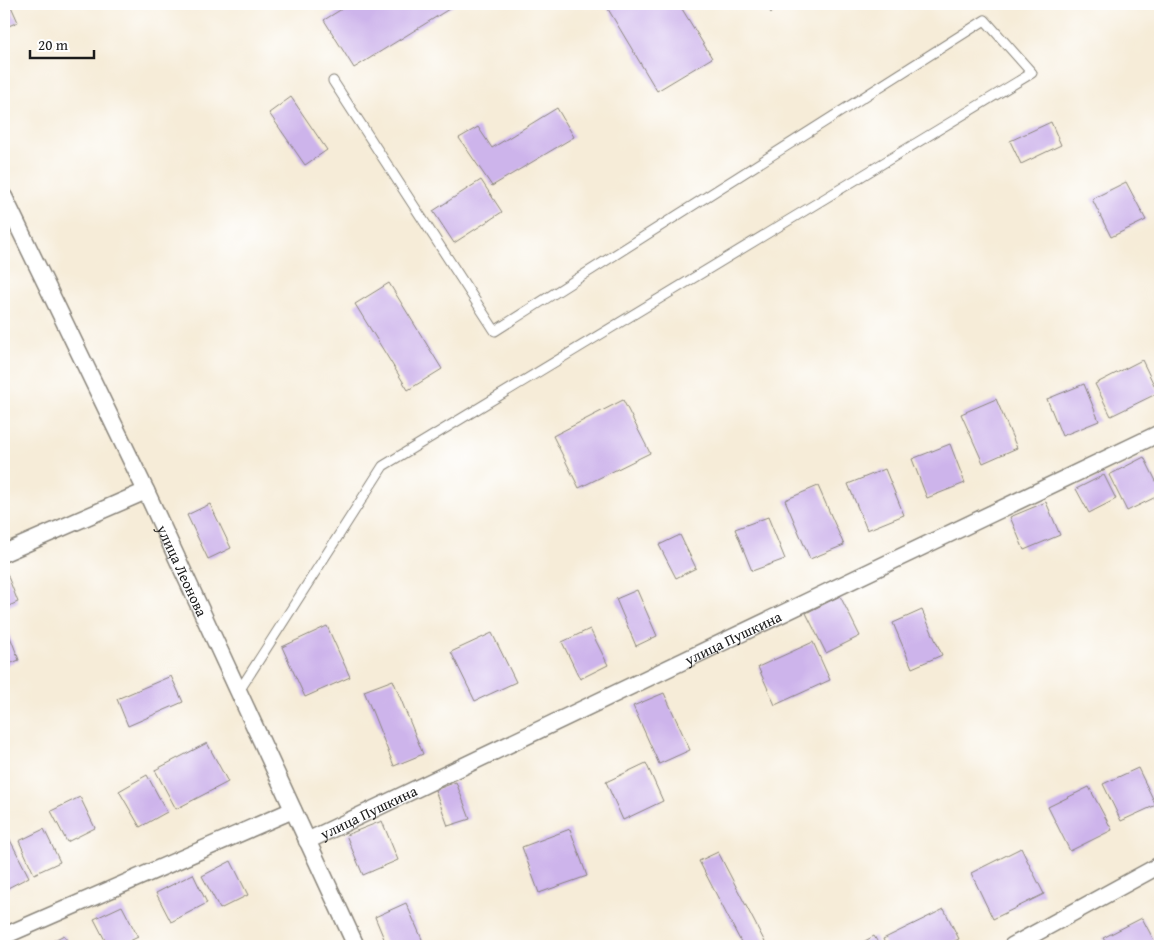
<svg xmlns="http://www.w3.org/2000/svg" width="1164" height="950" font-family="'Gentium Book Plus',serif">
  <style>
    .building { fill: #cdb4eb }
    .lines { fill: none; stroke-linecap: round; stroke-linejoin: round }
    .service-casing { stroke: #89847a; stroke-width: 11 }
    .minor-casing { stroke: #89847a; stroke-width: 19 }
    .service { stroke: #fff; stroke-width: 9 }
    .minor { stroke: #fff; stroke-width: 16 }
    .labels { text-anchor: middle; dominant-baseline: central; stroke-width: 5; stroke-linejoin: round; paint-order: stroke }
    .street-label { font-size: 15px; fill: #1c1c1c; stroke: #fff }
  </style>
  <rect width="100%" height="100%" fill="#fff"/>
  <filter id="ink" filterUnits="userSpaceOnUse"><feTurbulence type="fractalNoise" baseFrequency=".02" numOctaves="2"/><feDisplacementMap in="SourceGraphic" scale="10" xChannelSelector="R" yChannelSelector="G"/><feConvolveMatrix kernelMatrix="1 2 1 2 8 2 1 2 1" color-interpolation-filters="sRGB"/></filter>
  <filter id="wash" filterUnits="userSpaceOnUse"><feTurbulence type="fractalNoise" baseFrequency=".0096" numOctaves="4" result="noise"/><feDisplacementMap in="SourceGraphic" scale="20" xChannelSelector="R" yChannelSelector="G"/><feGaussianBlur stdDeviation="1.12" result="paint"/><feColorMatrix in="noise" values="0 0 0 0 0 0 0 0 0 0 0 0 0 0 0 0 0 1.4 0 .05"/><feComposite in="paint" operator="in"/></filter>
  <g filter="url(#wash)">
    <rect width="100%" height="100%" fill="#f6ecd8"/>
    <g id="blocks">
      <g class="building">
        <polygon points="4,4 10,4 18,22 4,28"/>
        <polygon points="350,4 457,4 354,68 324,20"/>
        <polygon points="605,4 679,4 712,58 657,91"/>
        <polygon points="765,4 785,4 771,13"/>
        <polygon points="291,97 327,150 305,165 269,113"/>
        <polygon points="557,108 574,137 492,186 459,138 478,127 492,148"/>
        <polygon points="1051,122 1061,145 1021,164 1010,141"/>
        <polygon points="481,180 502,212 454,243 433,211"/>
        <polygon points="1126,182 1146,220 1111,237 1092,199"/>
        <polygon points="389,283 442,369 408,390 355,304"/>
        <polygon points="1142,360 1158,393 1111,416 1095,384"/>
        <polygon points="1084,384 1099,421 1062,436 1047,399"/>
        <polygon points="996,399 1017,448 983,463 961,414"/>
        <polygon points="623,400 650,453 579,488 553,436"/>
        <polygon points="950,444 965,483 927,498 912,459"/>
        <polygon points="1144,457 1160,489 1160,495 1127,511 1109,475"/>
        <polygon points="885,469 904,515 867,530 848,484"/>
        <polygon points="1104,475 1116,499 1089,513 1076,489"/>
        <polygon points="818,486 844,545 810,559 785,500"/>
        <polygon points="1046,502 1060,535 1024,550 1010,517"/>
        <polygon points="210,504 231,548 208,559 187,515"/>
        <polygon points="768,517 785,559 752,571 735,529"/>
        <polygon points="680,535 696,568 676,578 659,545"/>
        <polygon points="5,569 18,602 4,608 4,570"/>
        <polygon points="637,590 657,636 636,646 616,599"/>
        <polygon points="840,596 860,636 826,653 806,613"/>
        <polygon points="922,610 942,655 912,668 893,623"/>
        <polygon points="4,621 19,660 4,666"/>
        <polygon points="327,626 350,677 305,697 282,647"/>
        <polygon points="590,629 608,665 580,679 562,642"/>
        <polygon points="492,633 516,682 475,701 451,652"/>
        <polygon points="813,642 830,680 775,705 758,667"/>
        <polygon points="171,676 183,702 128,726 117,699"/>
        <polygon points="393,680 423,754 394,766 364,691"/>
        <polygon points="664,693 690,750 659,764 633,706"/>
        <polygon points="207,743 228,782 176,809 155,770"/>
        <polygon points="646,763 663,801 623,820 606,782"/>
        <polygon points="1138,768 1156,805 1121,821 1103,784"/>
        <polygon points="147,775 167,812 140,827 119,791"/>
        <polygon points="456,782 470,819 448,826 435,790"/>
        <polygon points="1089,787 1112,830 1070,851 1048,807"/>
        <polygon points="80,797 95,828 67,842 51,811"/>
        <polygon points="382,821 398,860 363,875 346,835"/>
        <polygon points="44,829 60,862 34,874 19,841"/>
        <polygon points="570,829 587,876 539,893 522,847"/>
        <polygon points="9,838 29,877 4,890 4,840"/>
        <polygon points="1021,848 1044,894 993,919 971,873"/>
        <polygon points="718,852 767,946 743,946 699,861"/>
        <polygon points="231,861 248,895 220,909 202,876"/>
        <polygon points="193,874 207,903 171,922 156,893"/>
        <polygon points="406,903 425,946 387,946 375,917"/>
        <polygon points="122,906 138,937 120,946 108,946 94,919"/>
        <polygon points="944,909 959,939 944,946 886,946 883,939"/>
        <polygon points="1142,918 1157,946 1108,946 1103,938"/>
        <polygon points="64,935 70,946 43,946"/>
        <polygon points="874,936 880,946 856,946"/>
      </g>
    </g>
  </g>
  <g filter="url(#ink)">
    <use href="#blocks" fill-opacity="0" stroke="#89847a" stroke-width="1"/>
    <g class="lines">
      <defs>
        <polyline id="service" points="239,691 383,466 1032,73 985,20 495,331 333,81"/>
        <g id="minor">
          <path id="s1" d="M4,197L146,491L356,946"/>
          <polyline points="4,553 146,491"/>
          <path id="s2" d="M307,841L1160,433"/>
          <polyline points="4,936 293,810"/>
          <polyline points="1012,946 1160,865"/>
        </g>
      </defs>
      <use href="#service" class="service-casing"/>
      <use href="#minor" class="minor-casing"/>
      <use href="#service" class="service"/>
      <use href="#minor" class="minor"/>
    </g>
  </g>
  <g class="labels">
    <g class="street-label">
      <text stroke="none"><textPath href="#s1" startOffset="414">улица Леонова</textPath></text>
      <text stroke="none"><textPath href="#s2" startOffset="472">улица Пушкина</textPath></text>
      <text stroke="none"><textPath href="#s2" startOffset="68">улица Пушкина</textPath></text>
    </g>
  </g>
  <rect width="1164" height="950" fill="none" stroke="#fff" stroke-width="20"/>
  <path d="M30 50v8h64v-8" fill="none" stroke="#1c1c1c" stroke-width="2.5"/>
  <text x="38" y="50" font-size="15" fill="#1c1c1c" stroke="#ffffff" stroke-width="4" paint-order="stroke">20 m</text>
</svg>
